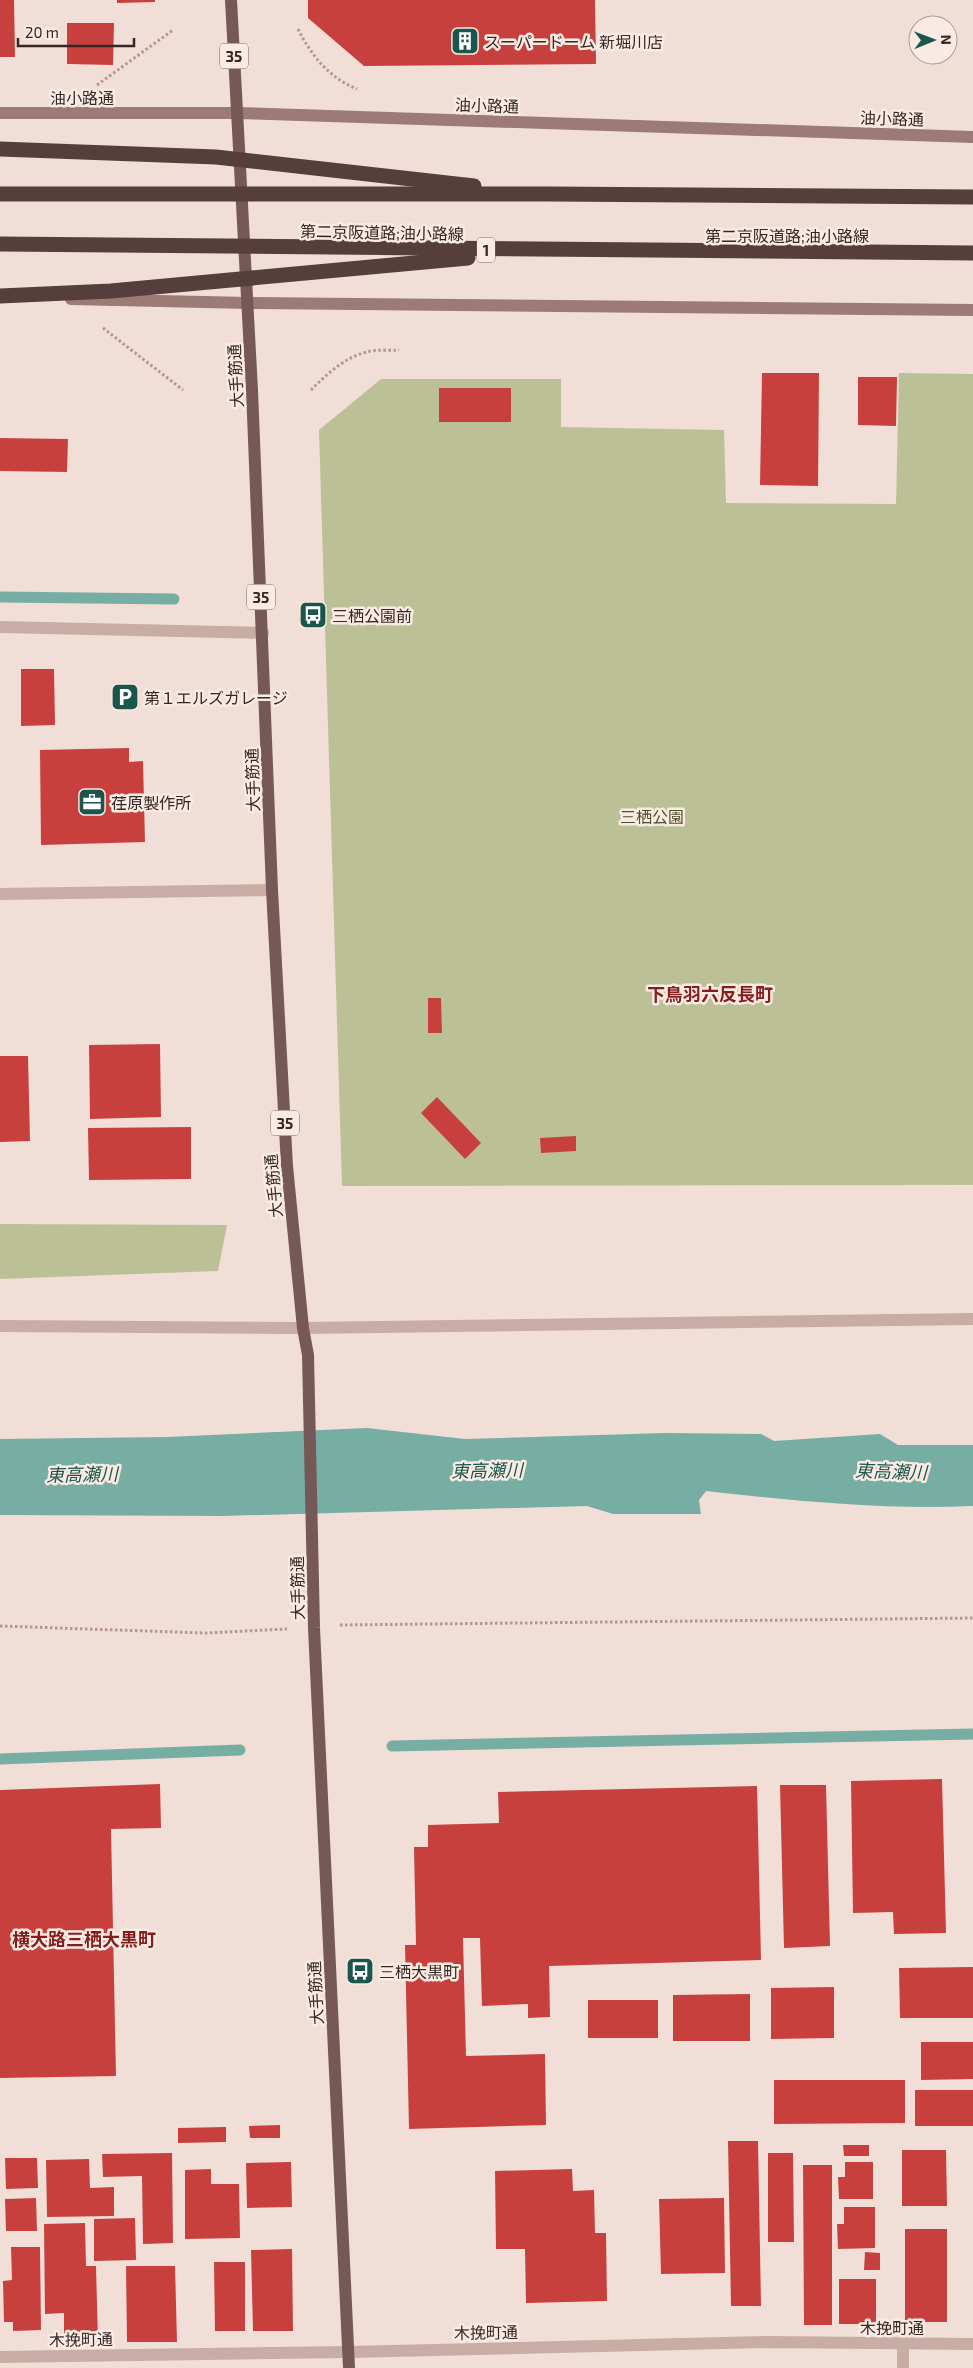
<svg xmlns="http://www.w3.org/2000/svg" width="973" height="2368" font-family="'Exo 2','Noto Sans JP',sans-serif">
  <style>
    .green { fill: #bbc097 }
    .water { fill: #76aea4 }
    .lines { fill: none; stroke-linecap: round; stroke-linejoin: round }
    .stream { stroke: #76aea4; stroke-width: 11 }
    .building { fill: #c8403e }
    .path { stroke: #b5958d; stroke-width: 3; stroke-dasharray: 2.5 2.5; stroke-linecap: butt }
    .lane { stroke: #c9aca3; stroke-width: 12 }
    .street { stroke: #c9aca3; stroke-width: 12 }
    .secondary { stroke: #9c7a75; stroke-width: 12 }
    .primary { stroke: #765956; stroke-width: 12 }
    .highway-bridge { stroke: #553e3c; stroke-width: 15 }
    .labels { text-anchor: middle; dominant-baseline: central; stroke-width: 5; stroke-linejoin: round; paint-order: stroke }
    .shield { fill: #f9eae3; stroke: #6f625e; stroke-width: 1 }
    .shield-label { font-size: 15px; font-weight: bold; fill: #342725 }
    .poi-label { font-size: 16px; fill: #342725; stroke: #f9eae3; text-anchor: start }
    .street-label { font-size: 16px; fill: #342725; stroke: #f9eae3 }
    .park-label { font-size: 16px; fill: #4d5229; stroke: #f9eae3 }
    .neighbourhood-label { font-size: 18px; font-weight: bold; fill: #841e1d; stroke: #f9eae3 }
    .water-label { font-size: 18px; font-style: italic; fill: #1b564c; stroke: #f9eae3 }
  </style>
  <rect width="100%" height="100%" fill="#f1dfd7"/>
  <g class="green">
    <polygon points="899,373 973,374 973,1185 342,1186 319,430 381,379 561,379 561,427 724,430 726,503 896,504"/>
    <polygon points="0,1224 226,1225 227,1225 218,1271 0,1279"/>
  </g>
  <path class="water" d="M367,1428L465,1439L665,1433L761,1434L774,1441L880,1434L898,1445H973V1506C884,1510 795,1501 706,1491L699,1500L701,1514H613L587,1506L223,1516L0,1515V1439L167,1437Z"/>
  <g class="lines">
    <g class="stream">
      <polyline points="0,597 174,599"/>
      <polyline points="392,1746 973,1734"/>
      <polyline points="0,1759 240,1750"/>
    </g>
  </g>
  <g class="building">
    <polygon points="0,0 14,0 15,57 0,57"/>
    <polygon points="117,0 155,0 155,2 117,3"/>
    <polygon points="308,0 595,0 596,64 364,66 308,18"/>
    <polygon points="67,23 114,23 113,65 67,64"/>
    <polygon points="762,373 819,373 818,486 760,485"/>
    <polygon points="858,377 897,377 896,426 858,425"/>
    <rect x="439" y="388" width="72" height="34"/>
    <polygon points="0,438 68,439 67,472 0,471"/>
    <polygon points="21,669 54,669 55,725 21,726"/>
    <polygon points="129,748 129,762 143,761 145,842 41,845 40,750"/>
    <polygon points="428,998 441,998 442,1033 428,1033"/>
    <polygon points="160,1044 161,1117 90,1119 89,1045"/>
    <polygon points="0,1056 28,1056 30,1141 0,1142"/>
    <polygon points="437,1097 481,1143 465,1159 421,1113"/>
    <polygon points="191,1127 191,1179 89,1180 88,1128"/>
    <polygon points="576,1136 576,1151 541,1153 540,1138"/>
    <polygon points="942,1779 946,1933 894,1934 893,1912 853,1913 851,1781"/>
    <polygon points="160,1784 161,1828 111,1829 116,2076 0,2078 0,1790"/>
    <polygon points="780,1785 826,1785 830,1946 784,1948"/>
    <polygon points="757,1786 761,1960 549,1966 550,2017 528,2018 528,2004 482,2006 480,1938 463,1938 466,2056 545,2054 546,2125 409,2129 405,1945 416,1945 414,1847 428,1847 428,1825 499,1823 498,1792"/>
    <polygon points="973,1967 973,2018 900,2018 899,1968"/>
    <polygon points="834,1987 834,2038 771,2039 771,1988"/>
    <polygon points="750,1994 750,2041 673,2041 673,1995"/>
    <rect x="588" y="2000" width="70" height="38"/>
    <polygon points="921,2042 973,2042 973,2079 921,2080"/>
    <polygon points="774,2080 905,2080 905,2123 774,2124"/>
    <rect x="915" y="2090" width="58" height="36"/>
    <polygon points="280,2125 280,2138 250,2138 249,2126"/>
    <polygon points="226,2127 226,2142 178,2143 178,2128"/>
    <polygon points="728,2141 758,2141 761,2306 731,2306"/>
    <polygon points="843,2145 869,2145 869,2156 844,2156"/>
    <polygon points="902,2150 946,2150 947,2206 902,2206"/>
    <polygon points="172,2153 173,2243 143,2244 142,2176 103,2177 102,2154"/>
    <polygon points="768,2153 793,2153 794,2242 768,2242"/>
    <polygon points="5,2158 37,2158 38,2188 6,2189"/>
    <polygon points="89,2159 90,2188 114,2187 114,2216 47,2217 46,2160"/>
    <polygon points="291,2162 292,2207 247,2208 246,2163"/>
    <polygon points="845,2162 873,2162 873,2199 839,2199 838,2177 845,2177"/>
    <polygon points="803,2165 832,2165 832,2325 804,2325"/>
    <polygon points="211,2169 211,2184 239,2184 240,2238 185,2239 185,2170"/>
    <polygon points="572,2169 573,2191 594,2190 595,2233 606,2233 607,2301 526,2303 525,2249 496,2249 495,2171"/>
    <polygon points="36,2198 37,2231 6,2231 5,2199"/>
    <polygon points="724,2198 725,2273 661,2274 659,2199"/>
    <polygon points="844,2207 875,2207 875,2248 838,2249 837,2224 844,2224"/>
    <polygon points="135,2218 136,2260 94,2261 94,2219"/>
    <polygon points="85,2223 86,2266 96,2266 98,2342 64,2343 64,2313 45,2314 44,2224"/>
    <rect x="905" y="2229" width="42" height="93"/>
    <polygon points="11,2247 40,2247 41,2330 13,2331 13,2322 4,2322 3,2281 12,2280"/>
    <polygon points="292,2249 293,2331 253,2331 251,2250"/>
    <polygon points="865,2252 880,2253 880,2270 864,2270"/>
    <polygon points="214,2262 245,2262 245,2331 215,2331"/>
    <polygon points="126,2266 175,2266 177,2342 127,2342"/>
    <rect x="839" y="2279" width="37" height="45"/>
  </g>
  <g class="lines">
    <g class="path">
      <path d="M298,29C311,55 329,78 357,89"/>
      <polyline points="97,85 173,30"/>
      <polyline points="103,328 183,390"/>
      <path d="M311,390C327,374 345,357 367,352C377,349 389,351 399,350"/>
      <polyline points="340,1625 973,1618"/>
      <polyline points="0,1626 205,1633 287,1629"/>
    </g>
    <polyline class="lane" points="0,894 272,890"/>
    <g class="street">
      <polyline points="0,627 263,633"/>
      <polyline points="0,1326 303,1328 973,1319"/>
      <polyline points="903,2344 903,2368"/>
      <polyline points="0,2357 349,2352 768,2342 973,2344"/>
    </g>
    <g class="secondary">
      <polyline points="0,113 237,113 973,137"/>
      <polyline points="71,299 248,303 973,310"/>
    </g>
    <polyline class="primary" points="231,0 252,390 272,890 287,1166 303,1328 308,1355 314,1628 349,2368"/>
    <g class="highway-bridge">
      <polyline points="0,149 216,157 474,186"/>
      <polyline points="0,194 549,194 973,197"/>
      <polyline points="0,244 973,253"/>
      <polyline points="0,296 111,291 468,258"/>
    </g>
  </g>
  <defs>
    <symbol id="building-square" viewBox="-11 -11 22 22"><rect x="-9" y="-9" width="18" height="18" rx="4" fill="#1b564c" stroke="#f9eae3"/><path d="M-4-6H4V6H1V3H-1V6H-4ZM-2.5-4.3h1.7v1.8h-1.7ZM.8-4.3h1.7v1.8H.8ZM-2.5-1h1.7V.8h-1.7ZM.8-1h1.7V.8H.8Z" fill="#fff"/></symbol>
    <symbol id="bus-square" viewBox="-11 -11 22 22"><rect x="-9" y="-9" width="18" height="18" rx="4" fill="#1b564c" stroke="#f9eae3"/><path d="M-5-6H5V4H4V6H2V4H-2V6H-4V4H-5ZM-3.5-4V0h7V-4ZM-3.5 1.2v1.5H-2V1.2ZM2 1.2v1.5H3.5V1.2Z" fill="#fff"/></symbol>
    <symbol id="parking-square" viewBox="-11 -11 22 22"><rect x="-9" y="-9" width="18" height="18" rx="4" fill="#1b564c" stroke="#f9eae3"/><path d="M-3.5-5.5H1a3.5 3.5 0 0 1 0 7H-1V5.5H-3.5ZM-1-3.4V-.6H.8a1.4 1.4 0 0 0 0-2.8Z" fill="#fff"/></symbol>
    <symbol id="office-square" viewBox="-11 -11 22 22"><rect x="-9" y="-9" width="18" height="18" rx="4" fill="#1b564c" stroke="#f9eae3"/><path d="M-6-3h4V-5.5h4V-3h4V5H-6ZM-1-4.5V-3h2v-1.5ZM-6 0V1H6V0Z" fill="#fff"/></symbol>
  </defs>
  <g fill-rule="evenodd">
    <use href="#building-square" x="449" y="25" width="32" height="32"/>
    <use href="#bus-square" x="297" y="599" width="32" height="32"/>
    <use href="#parking-square" x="109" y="681" width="32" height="32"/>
    <use href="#office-square" x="76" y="786" width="32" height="32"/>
    <use href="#bus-square" x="344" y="1955" width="32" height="32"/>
  </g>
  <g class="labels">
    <g class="shield">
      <rect x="220" y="43.5" width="28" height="25" rx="4"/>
      <rect x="477" y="237.5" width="18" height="25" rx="4"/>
      <rect x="247" y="584.5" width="28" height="25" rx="4"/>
      <rect x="271" y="1110.5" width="28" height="25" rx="4"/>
    </g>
    <g class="shield-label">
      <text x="234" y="56">35</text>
      <text x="486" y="250">1</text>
      <text x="261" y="597">35</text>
      <text x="285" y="1123">35</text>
    </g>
    <g class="poi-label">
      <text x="484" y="41">スーパードーム 新堀川店</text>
      <text x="332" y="615">三栖公園前</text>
      <text x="144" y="697">第１エルズガレージ</text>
      <text x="111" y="802">荏原製作所</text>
      <text x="379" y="1971">三栖大黒町</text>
    </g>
    <g class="street-label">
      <text x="82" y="97">油小路通</text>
      <text transform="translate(487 105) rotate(2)">油小路通</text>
      <text transform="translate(892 118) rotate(2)">油小路通</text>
      <text transform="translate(382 232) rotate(1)">第二京阪道路;油小路線</text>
      <text x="787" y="235">第二京阪道路;油小路線</text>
      <text transform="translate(235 376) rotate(-93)">大手筋通</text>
      <text transform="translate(252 780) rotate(-92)">大手筋通</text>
      <text transform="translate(273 1186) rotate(-95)">大手筋通</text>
      <text transform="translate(297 1588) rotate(-91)">大手筋通</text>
      <text transform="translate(315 1993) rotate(-93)">大手筋通</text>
      <text x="892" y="2327">木挽町通</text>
      <text transform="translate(486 2332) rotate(-1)">木挽町通</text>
      <text transform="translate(81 2339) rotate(-1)">木挽町通</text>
    </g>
    <g class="park-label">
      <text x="652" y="816">三栖公園</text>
    </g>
    <g class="neighbourhood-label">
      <text x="710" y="994">下鳥羽六反長町</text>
      <text x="84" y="1939">横大路三栖大黒町</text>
    </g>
    <g class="water-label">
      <text transform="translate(487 1470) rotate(-1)">東高瀬川</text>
      <text transform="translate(891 1471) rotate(2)">東高瀬川</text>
      <text transform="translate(82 1474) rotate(-1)">東高瀬川</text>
    </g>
  </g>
  <g transform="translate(933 40) rotate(89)"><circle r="24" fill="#f9eae3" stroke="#aa9c97"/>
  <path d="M0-4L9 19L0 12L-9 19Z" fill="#1b564c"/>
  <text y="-8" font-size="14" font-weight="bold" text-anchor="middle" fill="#342725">N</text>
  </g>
  <path d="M18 38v8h116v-8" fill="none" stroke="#342725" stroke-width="2.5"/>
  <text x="25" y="38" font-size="15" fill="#342725" stroke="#f9eae3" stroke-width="4" paint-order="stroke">20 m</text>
</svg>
